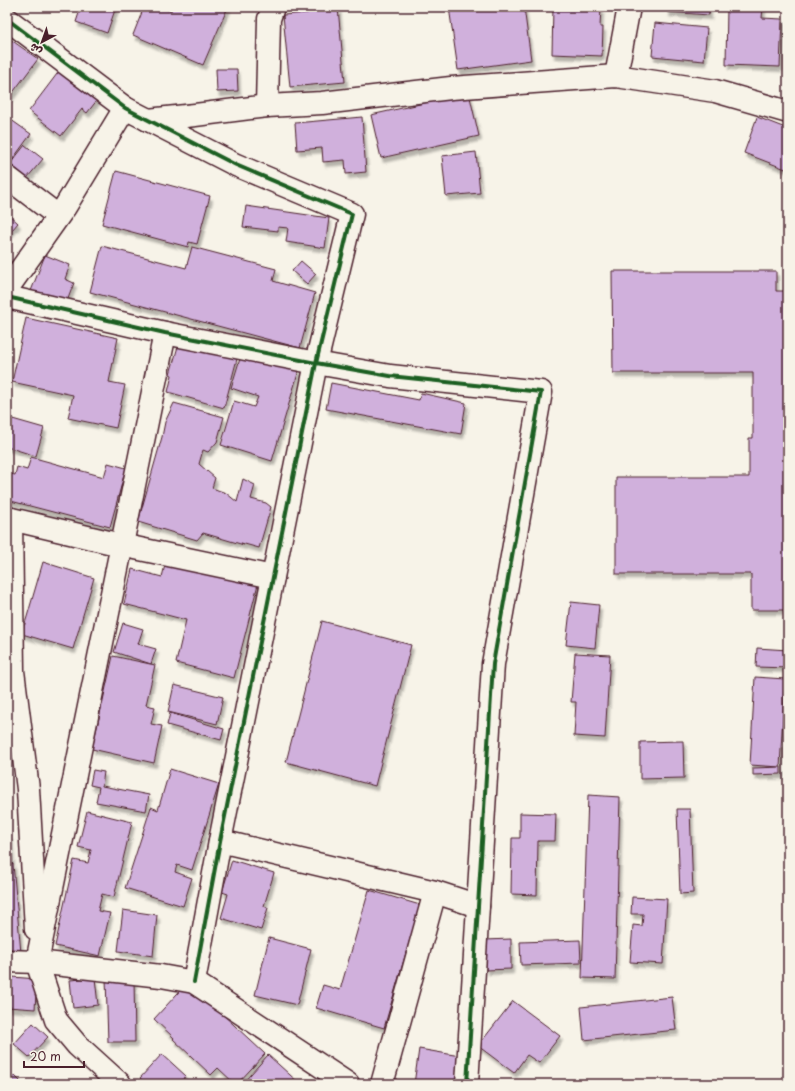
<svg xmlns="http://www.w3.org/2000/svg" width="795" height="1091" font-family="'Playpen Sans','Playpen Sans Arabic',sans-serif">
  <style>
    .building { fill: #d0b0dc; stroke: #4a1f2b; filter: url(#shadow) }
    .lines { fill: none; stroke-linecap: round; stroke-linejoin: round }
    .street-casing { stroke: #4a1f2b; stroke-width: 25 }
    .street { stroke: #f7f3e8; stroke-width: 22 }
    .cycleway-casing { stroke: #f7f3e8; stroke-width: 6 }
    .cycleway { stroke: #1b5e20; stroke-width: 4 }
  </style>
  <defs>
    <filter id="shadow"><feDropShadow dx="2.5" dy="4.5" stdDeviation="1" flood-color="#0004"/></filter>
  </defs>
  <rect width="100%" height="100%" fill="#f7f3e8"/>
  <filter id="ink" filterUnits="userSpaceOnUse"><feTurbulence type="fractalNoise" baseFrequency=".025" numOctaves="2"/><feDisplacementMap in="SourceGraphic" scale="8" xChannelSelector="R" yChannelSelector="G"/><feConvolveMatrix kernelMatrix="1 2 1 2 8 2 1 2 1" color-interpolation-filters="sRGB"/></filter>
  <g filter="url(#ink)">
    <g class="building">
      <polygon points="81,7 116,7 107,33 76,22"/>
      <polygon points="144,7 161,7 171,11 172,7 228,7 203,65 133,35"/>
      <polygon points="449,7 524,7 531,60 458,70"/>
      <polygon points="553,7 601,7 600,27 603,27 602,56 552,54"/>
      <polygon points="668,7 709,7 709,15 667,12"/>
      <polygon points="727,7 763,7 762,18 782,19 780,67 726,65"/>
      <polygon points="338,8 345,82 290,87 283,15 308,13 307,11"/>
      <polygon points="655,23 707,28 704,61 652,56"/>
      <polygon points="7,37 38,59 8,99 7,99"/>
      <polygon points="216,69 237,69 238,91 217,92"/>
      <polygon points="60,70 98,99 87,113 82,109 61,136 29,111"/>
      <polygon points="469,93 479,136 381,158 371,115"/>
      <polygon points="7,117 31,134 7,167"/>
      <polygon points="362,117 366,172 346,174 345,160 323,162 322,148 297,150 295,123"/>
      <polygon points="757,117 788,129 788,170 744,153"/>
      <polygon points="25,145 43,159 27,178 10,164"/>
      <polygon points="476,152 480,193 446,196 442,156"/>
      <polygon points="116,171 210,196 197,244 189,242 188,247 102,224"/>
      <polygon points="246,206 329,218 325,248 286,242 288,228 278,227 278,231 243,227"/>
      <polygon points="7,213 18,223 7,236"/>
      <polygon points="102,246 186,268 192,247 276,269 273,281 315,293 300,348 90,292"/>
      <polygon points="45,255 70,265 65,279 74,283 66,304 31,291"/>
      <polygon points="301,261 316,274 307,284 292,271"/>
      <polygon points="612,271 776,271 776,291 788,291 788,610 751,610 751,574 616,574 616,477 749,477 749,438 753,438 753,373 613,373"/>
      <polygon points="26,318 118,338 109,382 125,385 116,428 68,418 73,395 12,382"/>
      <polygon points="179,343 237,359 224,408 168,392 172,375 170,374"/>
      <polygon points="242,352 299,370 272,461 221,445 234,401 254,407 258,397 231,388"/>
      <polygon points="331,383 419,400 421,393 466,403 461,434 326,409"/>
      <polygon points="174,403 224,417 217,442 208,452 203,450 199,464 215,478 212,488 226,493 237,502 243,479 255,485 251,499 266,503 271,507 259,548 241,543 244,545 203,533 197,540 138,522 162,437 165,422"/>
      <polygon points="9,418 44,428 36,456 7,447 7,423"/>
      <polygon points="31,457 104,477 108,463 126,468 110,527 7,500 7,473 15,475 17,467 27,470"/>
      <polygon points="166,561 258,584 234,678 176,663 186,620 124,604 132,569 162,577"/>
      <polygon points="43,562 94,578 73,649 22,634"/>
      <polygon points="571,602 599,605 595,648 566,645"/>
      <polygon points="322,621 411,645 375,786 286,762"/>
      <polygon points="123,623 143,629 138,644 156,649 151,664 114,652"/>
      <polygon points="757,648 788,650 788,668 756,667"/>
      <polygon points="575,653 610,655 605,738 574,736 576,702 571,702"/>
      <polygon points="113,656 155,665 146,705 155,707 151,724 162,726 154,763 92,749"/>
      <polygon points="755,677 785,679 780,767 750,765"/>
      <polygon points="174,685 223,697 217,724 168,712"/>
      <polygon points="170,713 224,729 221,740 167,725"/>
      <polygon points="683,741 684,778 640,779 640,742"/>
      <polygon points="781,767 781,774 753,775 753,768"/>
      <polygon points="170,769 219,784 192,870 177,865 175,872 192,878 183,906 125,888 151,807 158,810"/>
      <polygon points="93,770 104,772 102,786 149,795 146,811 96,802 99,787 90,785"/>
      <polygon points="588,795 620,797 615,979 582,978"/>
      <polygon points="677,809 690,809 693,893 680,894"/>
      <polygon points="87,811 132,822 114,897 102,894 98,911 110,913 100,956 55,946 74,860 88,863 91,850 78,847"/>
      <polygon points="520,813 556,814 555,841 538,841 537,895 511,894 512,838 520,838"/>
      <polygon points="7,836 10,836 12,862 7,862"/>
      <polygon points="232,860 274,873 264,906 268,908 261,930 221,918 228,894 222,892"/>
      <polygon points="13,864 21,953 7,955 7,865"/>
      <polygon points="369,890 420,905 384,1028 316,1008 323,985 340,990"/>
      <polygon points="632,897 667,899 663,964 630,962 633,925 642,926 643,914 631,914"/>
      <polygon points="123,910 157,915 153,956 118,951"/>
      <polygon points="269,938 311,949 297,1005 255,995"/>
      <polygon points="511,939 511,969 486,970 485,940"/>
      <polygon points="580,940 581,963 521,965 520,942"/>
      <polygon points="12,977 37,979 35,1009 7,1007 7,987 11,987"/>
      <polygon points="95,978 98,1005 73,1008 70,980"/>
      <polygon points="106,978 134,978 135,1042 108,1042"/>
      <polygon points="188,982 265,1054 237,1084 235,1084 218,1068 211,1075 173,1039 174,1038 154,1019"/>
      <polygon points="672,997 676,1030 584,1040 581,1007"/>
      <polygon points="513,1001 560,1036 539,1063 527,1055 514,1073 478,1046"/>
      <polygon points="33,1023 48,1037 29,1057 14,1044"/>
      <polygon points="419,1049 460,1056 456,1084 414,1084"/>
      <polygon points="162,1054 186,1076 179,1084 146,1084 140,1078"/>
      <polygon points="268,1055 300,1084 242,1084"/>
      <polygon points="14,1075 23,1084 7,1084"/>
      <polygon points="514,1082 514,1084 486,1084 486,1083"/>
    </g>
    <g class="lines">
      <defs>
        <g id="street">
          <polyline points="7,19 125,108 236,165 352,214 316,363 220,841 194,982"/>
          <polyline points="616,76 629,7"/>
          <polyline points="267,106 269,19 273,7"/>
          <polyline points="148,120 195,115 267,106 322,103 451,88 616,76 715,91 788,112"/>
          <polyline points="7,177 58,216"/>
          <polyline points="7,289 65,207 125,108"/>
          <polyline points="7,297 165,333 316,363 390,376 541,392 493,664 467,1084"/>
          <polyline points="7,518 121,545 273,577"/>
          <polyline points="11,519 13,671 28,789 36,929"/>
          <polyline points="220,841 435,892 478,906"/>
          <polyline points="7,961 37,962 161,976 194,982 348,1084"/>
          <polyline points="120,1084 77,1045 56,1020 37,962 165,333"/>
          <polyline points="382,1084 435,892"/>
        </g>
      </defs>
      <use href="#street" class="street-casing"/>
      <use href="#street" class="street"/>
      <defs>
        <g id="cycleway">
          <polyline points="7,19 125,108 236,165 352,214 316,363 220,841 194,982"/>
          <polyline points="7,297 165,333 316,363 390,376 541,392 493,664 467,1084"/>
        </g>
      </defs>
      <use href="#cycleway" class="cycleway-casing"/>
      <use href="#cycleway" class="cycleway"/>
    </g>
  </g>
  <rect width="795" height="1091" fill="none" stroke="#f7f3e8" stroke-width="24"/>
  <rect x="12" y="12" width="771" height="1067" fill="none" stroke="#4a1f2b" stroke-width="1.5" filter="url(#ink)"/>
  <g transform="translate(42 42) rotate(221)" stroke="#f7f3e8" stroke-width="3" paint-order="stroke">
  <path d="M0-3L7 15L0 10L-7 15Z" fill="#4a1f2b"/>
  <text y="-6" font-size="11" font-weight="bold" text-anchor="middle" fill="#4a1f2b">ش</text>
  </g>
  <path d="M24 1061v6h60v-6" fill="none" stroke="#4a1f2b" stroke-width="2"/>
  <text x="30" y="1061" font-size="12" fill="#4a1f2b" stroke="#f7f3e8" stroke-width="3" paint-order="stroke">20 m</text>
</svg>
